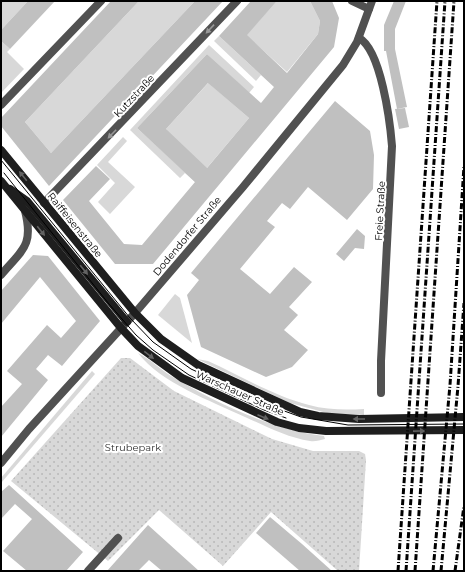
<svg xmlns="http://www.w3.org/2000/svg" width="465" height="572" font-family="Montserrat,sans-serif">
  <style>
    .green { fill: #d8d8d8 }
    .park { fill: url(#park-dots) }
    .building { fill: #c0c0c0; fill-rule: evenodd }
    .lines { fill: none; stroke-linecap: round; stroke-linejoin: round }
    .minor { stroke: #515151; stroke-width: 8 }
    .secondary { stroke: #1e1e1e; stroke-width: 8 }
    .tram { stroke: #000; stroke-width: 1 }
    .rail { stroke: #000; stroke-width: 3; stroke-dasharray: 6 2 1 2; stroke-linecap: butt }
    .oneway { fill: #979797 }
    .oneway2 { fill: #626262 }
    .labels { text-anchor: middle; dominant-baseline: central; stroke-width: 4; stroke-linejoin: round; paint-order: stroke }
    .street-label { font-size: 10px; fill: #000; stroke: #fff }
    .park-label { font-size: 10px; fill: #2f2f2f; stroke: #fff }
  </style>
  <defs>
    <pattern id="park-dots" width="8" height="8" patternUnits="userSpaceOnUse"><rect width="8" height="8" fill="#d8d8d8"/><path d="M2 2h.1M6 6h.1" fill="none" stroke="#b8b8b8" stroke-width="1.8" stroke-linecap="round"/></pattern>
  </defs>
  <rect width="100%" height="100%" fill="#fff"/>
  <g class="green">
    <polygon points="1,1 28,1 1,30"/>
    <polygon points="139,1 195,1 51,153 25,122"/>
    <polygon points="277,1 310,1 320,21 318,34 287,72 246,35"/>
    <polygon points="219,36 261,75 256,81 214,41"/>
    <polygon points="1,41 10,49 7,52 24,69 1,93"/>
    <polygon points="209,45 254,87 249,93 207,54 137,128 185,172 166,129 211,80 212,86 249,118 195,182 185,173 180,178 130,130"/>
    <polygon points="123,137 127,141 108,162 135,187 110,214 98,202 115,183 97,165"/>
    <polygon points="175,294 180,298 192,343 158,315"/>
    <path d="M138,353C150,359 160,369 171,376C217,403 271,430 324,436L325,439C320,440 315,442 310,441C288,438 265,426 245,417C211,401 161,383 138,353Z"/>
    <path d="M197,359L208,361C241,376 274,396 309,405C327,410 346,410 364,409V415L327,413L290,403Z"/>
    <polygon points="92,371 95,374 1,483 1,478"/>
  </g>
  <polygon class="park" points="121,358 130,358 174,391 272,439 313,451 359,451 365,454 366,460 359,571 338,571 271,512 223,566 159,510 108,561 11,481"/>
  <g class="building">
    <polygon points="28,1 55,1 10,49 1,41 1,30"/>
    <polygon points="111,1 139,1 25,122 51,153 195,1 223,1 49,186 1,126 1,118"/>
    <path d="M251,1H277L247,35L287,73L318,34L320,21L310,1H332L339,18L334,47L153,264H115L63,200L96,166L110,179L89,201L124,244L142,245L195,182L137,128L207,54L261,103L274,87L219,36ZM208,83L249,118L207,168L166,129Z"/>
    <polygon points="394,1 406,1 395,29 395,49 407,107 397,109 386,51 384,51 384,25"/>
    <polygon points="335,101 370,131 374,155 373,189 347,220 308,187 290,209 282,203 267,221 275,227 240,269 270,294 294,267 312,282 289,307 298,315 284,330 308,350 292,367 266,377 201,347 187,295 199,280 191,273"/>
    <polygon points="405,108 409,127 399,129 395,109"/>
    <polygon points="357,229 365,236 364,249 355,248 344,261 336,254"/>
    <polygon points="33,255 48,256 100,321 62,366 48,355 36,369 48,380 1,437 1,407 22,384 7,371 47,325 61,338 76,321 40,277 1,324 1,291"/>
    <polygon points="9,485 83,552 66,571 27,571 3,551 32,519 15,504 1,519 1,492"/>
    <polygon points="270,517 302,544 332,571 300,571 256,533"/>
    <polygon points="148,525 199,571 162,571 149,560 138,571 107,571"/>
  </g>
  <g class="lines">
    <g class="minor">
      <polyline points="352,1 369,9"/>
      <path d="M359,38C381,50 390,121 392,146L381,361V393"/>
      <polyline points="1,105 101,1"/>
      <polyline points="44,203 237,1"/>
      <path d="M1,275C22,250 34,246 25,211"/>
      <polyline points="1,463 29,429 135,313 243,187 343,65 357,42 372,1"/>
      <polyline points="88,571 118,538"/>
    </g>
    <g class="secondary">
      <polyline points="1,150 135,313 161,339 198,365 300,412 318,416 359,419 464,417"/>
      <polyline points="1,181 121,328 138,346 182,378 277,422 299,428 326,431 464,430"/>
      <polyline points="10,189 27,201 127,322"/>
    </g>
    <g class="tram">
      <polyline points="1,160 130,318 153,342 191,369 276,408 301,417 348,425 464,424"/>
      <polyline points="4,173 109,304 136,335 153,350 189,375 264,410 286,418"/>
    </g>
    <g class="rail">
      <polyline points="398,571 437,1"/>
      <polyline points="406,571 445,1"/>
      <polyline points="415,571 454,1"/>
      <polyline points="433,571 450,385 464,166"/>
      <polyline points="441,571 458,386 464,303"/>
      <polyline points="455,571 464,506"/>
    </g>
  </g>
  <defs><path id="oneway-solid" d="M-6-.8H1V-3.2L6.5 0L1 3.2V.8H-6Z"/></defs>
  <g class="oneway">
    <use href="#oneway-solid" transform="translate(210 29) rotate(133)"/>
    <use href="#oneway-solid" transform="translate(112 134) rotate(134)"/>
  </g>
  <g class="oneway2">
    <use href="#oneway-solid" transform="translate(23 176) rotate(-129)"/>
    <use href="#oneway-solid" transform="translate(41 231) rotate(51)"/>
    <use href="#oneway-solid" transform="translate(84 270) rotate(51)"/>
    <use href="#oneway-solid" transform="translate(149 355) rotate(38)"/>
    <use href="#oneway-solid" transform="translate(263 417) rotate(23)"/>
    <use href="#oneway-solid" transform="translate(359 419) rotate(-180)"/>
    <use href="#oneway-solid" transform="translate(419 431) rotate(-1)"/>
  </g>
  <g class="labels">
    <g class="street-label">
      <text transform="translate(134 96) rotate(-47)">Kutzstraße</text>
      <text transform="translate(380 211) rotate(-87)">Freie Straße</text>
      <text transform="translate(75 225) rotate(51)">Raiffeisenstraße</text>
      <text transform="translate(187 236) rotate(-50)">Dodendorfer Straße</text>
      <text transform="translate(240 393) rotate(24)">Warschauer Straße</text>
    </g>
    <g class="park-label">
      <text x="133" y="447">Strubepark</text>
    </g>
  </g>
  <rect width="465" height="572" fill="none" stroke="#000000" stroke-width="4"/>
</svg>
